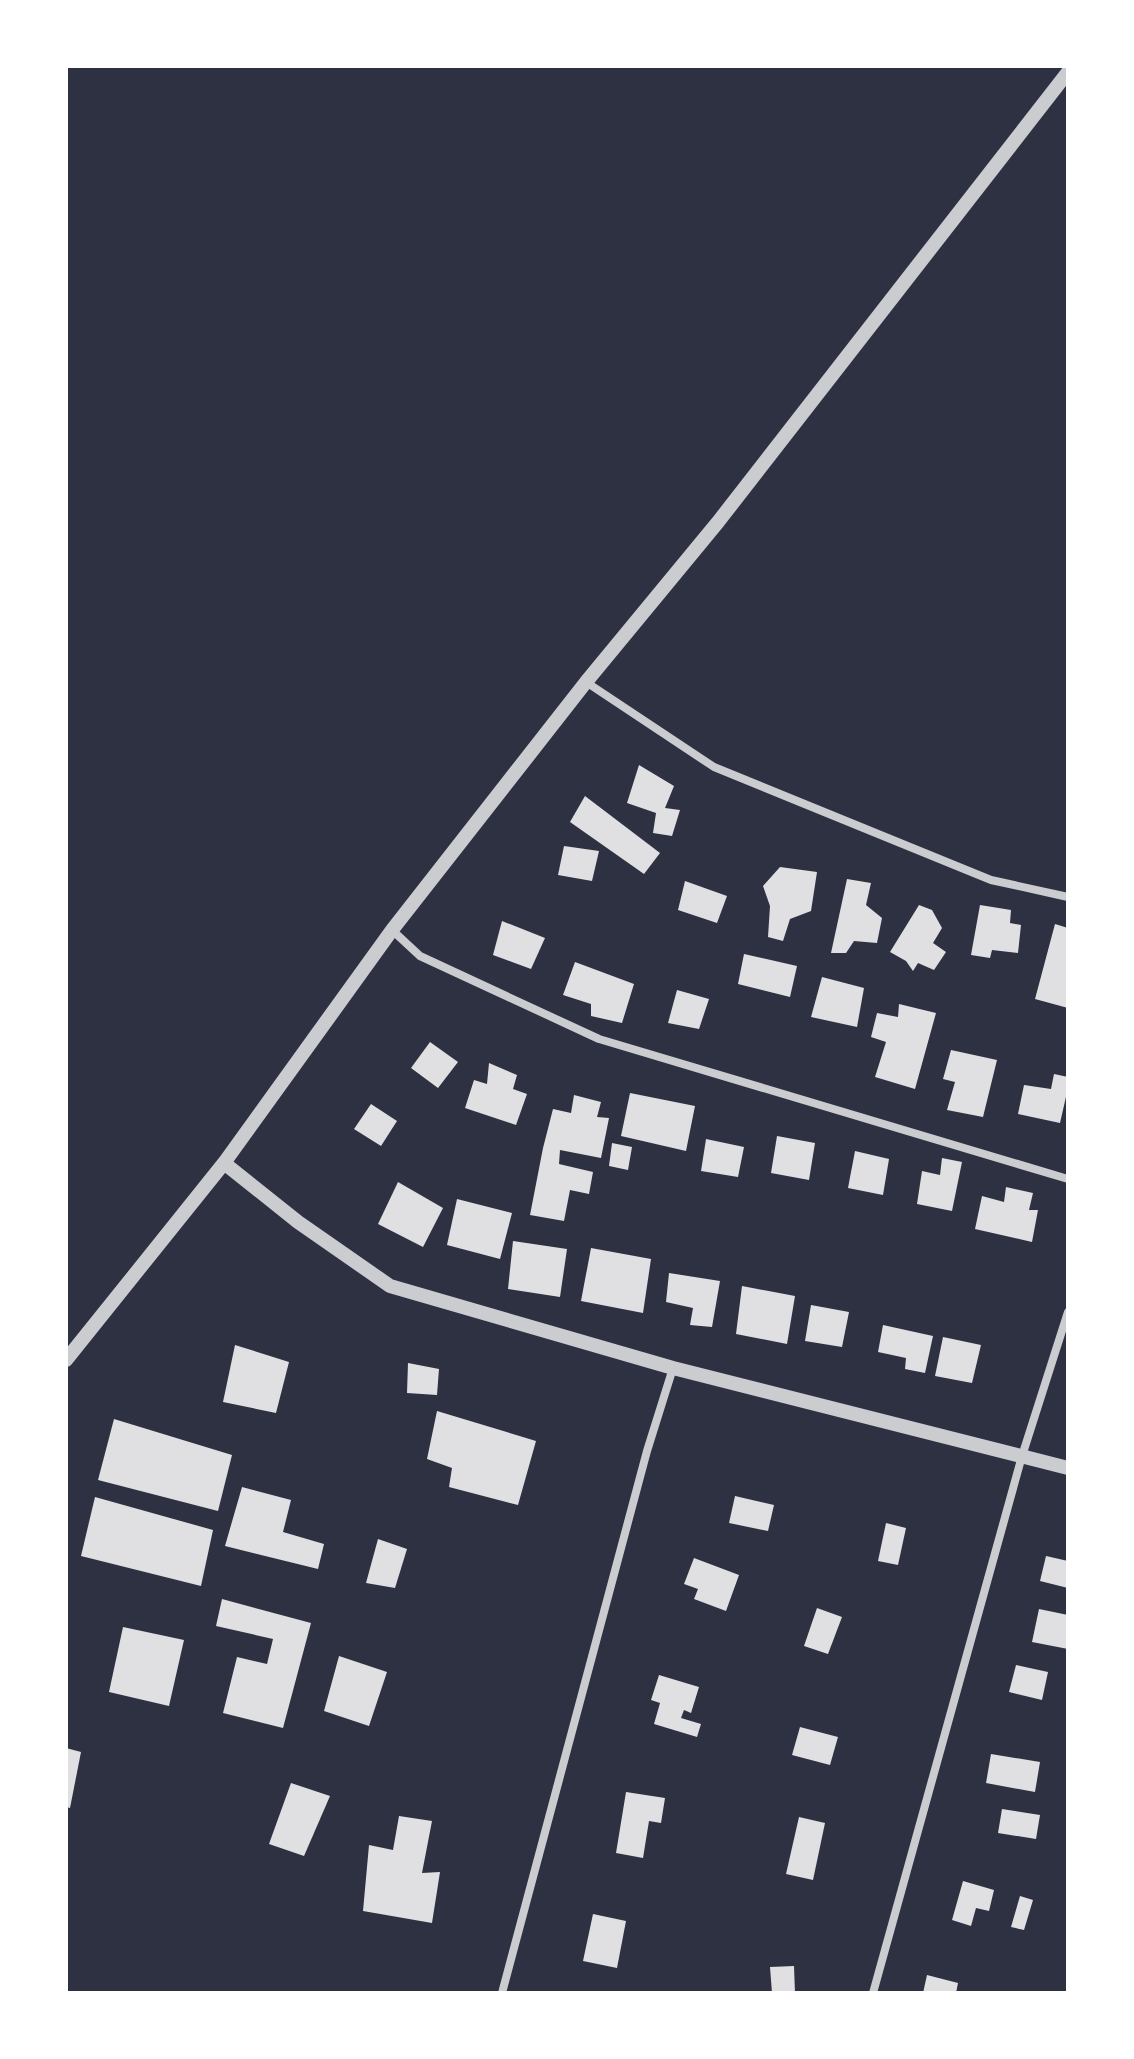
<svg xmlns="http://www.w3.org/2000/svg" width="1134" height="2059" font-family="Spectral,serif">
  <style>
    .building { fill: #e0e0e3 }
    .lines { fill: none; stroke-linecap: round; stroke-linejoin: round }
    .minor { stroke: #caccd0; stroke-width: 8 }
    .tertiary { stroke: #caccd0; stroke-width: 14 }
  </style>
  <rect width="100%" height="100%" fill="#2d3142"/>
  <g class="building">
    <polygon points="639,765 674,786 665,808 680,810 672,836 653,833 656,813 627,803"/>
    <polygon points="585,796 660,853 644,874 570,822"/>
    <polygon points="564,846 599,851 592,881 558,875"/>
    <polygon points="780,867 817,872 811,911 790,919 783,941 768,937 770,906 763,886"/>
    <polygon points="847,879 871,883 866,905 882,918 877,943 854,941 846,953 831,953"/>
    <polygon points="685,881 727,896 717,923 678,910"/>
    <polygon points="919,905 932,910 942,928 933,943 946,952 934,970 918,963 913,971 906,961 890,952"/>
    <polygon points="980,905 1011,910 1010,923 1021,925 1018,953 992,950 990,958 971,955"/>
    <polygon points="502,921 545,938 531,969 493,955"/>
    <polygon points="1055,924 1068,928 1068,1008 1035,999"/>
    <polygon points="744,954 797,966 790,997 738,984"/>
    <polygon points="575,962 634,984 622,1023 591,1016 591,1004 563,995"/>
    <polygon points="822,977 864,988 857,1027 811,1017"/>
    <polygon points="677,990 709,999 699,1029 668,1023"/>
    <polygon points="899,1004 936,1013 915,1089 875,1077 886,1042 871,1037 877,1013 898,1017"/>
    <polygon points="430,1042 458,1062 438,1088 411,1068"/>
    <polygon points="951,1050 997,1060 983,1117 947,1110 955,1082 943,1079"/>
    <polygon points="489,1063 517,1075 513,1089 527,1094 516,1125 465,1108 474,1080 487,1084"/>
    <polygon points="1054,1074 1068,1077 1068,1088 1060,1123 1018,1114 1024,1085 1051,1089"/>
    <polygon points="630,1093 695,1106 686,1151 621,1136"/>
    <polygon points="574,1095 601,1102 597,1117 609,1118 601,1158 560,1150 559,1164 593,1172 589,1194 570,1190 564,1221 530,1215 543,1148 553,1109 571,1113"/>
    <polygon points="371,1104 397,1121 381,1146 354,1129"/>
    <polygon points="777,1136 815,1143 809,1180 771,1173"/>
    <polygon points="706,1139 744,1147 738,1177 701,1171"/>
    <polygon points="612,1143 632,1147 628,1170 609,1166"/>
    <polygon points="855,1151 889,1159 883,1195 848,1188"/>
    <polygon points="942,1158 962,1162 952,1211 917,1204 922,1171 940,1175"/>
    <polygon points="398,1182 443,1208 423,1247 378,1224"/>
    <polygon points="1006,1187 1033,1193 1029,1210 1038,1210 1032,1242 975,1229 982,1196 1004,1202"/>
    <polygon points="457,1199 512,1213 500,1259 447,1245"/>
    <polygon points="513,1241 567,1249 560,1297 508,1289"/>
    <polygon points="591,1248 651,1259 643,1313 581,1301"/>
    <polygon points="669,1273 720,1281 712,1327 690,1325 693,1308 666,1302"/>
    <polygon points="742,1286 795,1296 787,1344 736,1334"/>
    <polygon points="811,1305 849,1312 842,1347 805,1341"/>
    <polygon points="883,1325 933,1336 925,1373 905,1369 906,1358 878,1352"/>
    <polygon points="943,1337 981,1345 972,1383 935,1376"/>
    <polygon points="235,1345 289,1362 276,1413 223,1402"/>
    <polygon points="408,1363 439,1369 437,1395 407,1393"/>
    <polygon points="437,1411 536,1441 518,1505 449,1487 452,1468 427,1459"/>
    <polygon points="114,1419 232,1455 218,1511 98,1480"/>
    <polygon points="242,1487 291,1500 283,1532 324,1544 318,1569 225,1546"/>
    <polygon points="735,1496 774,1505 768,1531 729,1523"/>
    <polygon points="95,1497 213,1530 201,1586 81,1556"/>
    <polygon points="886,1523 906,1528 898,1565 878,1561"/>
    <polygon points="378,1539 407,1549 395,1588 366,1583"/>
    <polygon points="1046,1556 1068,1561 1068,1588 1040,1581"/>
    <polygon points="694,1558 739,1575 726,1611 694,1599 698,1589 684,1584"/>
    <polygon points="222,1599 311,1623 283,1728 223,1713 237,1657 267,1664 273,1639 216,1626"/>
    <polygon points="817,1608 842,1617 828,1654 804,1646"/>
    <polygon points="1039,1609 1068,1615 1068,1649 1032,1642"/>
    <polygon points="123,1627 184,1640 169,1706 109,1692"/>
    <polygon points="339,1656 387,1672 369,1726 324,1711"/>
    <polygon points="1016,1665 1048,1672 1042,1700 1009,1692"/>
    <polygon points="659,1675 699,1687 691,1713 684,1710 681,1718 701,1724 697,1737 654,1724 660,1703 651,1700"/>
    <polygon points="800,1727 838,1737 830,1765 792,1755"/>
    <polygon points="66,1748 81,1752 70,1808 66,1807"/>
    <polygon points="991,1754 1040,1762 1035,1792 986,1783"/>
    <polygon points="291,1783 330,1796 304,1856 269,1844"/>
    <polygon points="626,1792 665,1798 661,1823 649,1821 643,1858 616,1853"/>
    <polygon points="1002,1809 1040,1815 1036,1839 998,1833"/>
    <polygon points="399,1816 432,1821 422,1873 440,1872 432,1923 363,1911 369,1845 393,1850"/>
    <polygon points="799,1817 825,1823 813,1880 786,1874"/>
    <polygon points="963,1881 994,1890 989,1911 976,1908 971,1926 952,1920"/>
    <polygon points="1020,1896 1033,1900 1024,1930 1011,1927"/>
    <polygon points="593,1914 626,1921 617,1968 583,1961"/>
    <polygon points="794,1966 795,1993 772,1993 770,1967"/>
    <polygon points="927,1975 958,1983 956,1993 923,1993"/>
  </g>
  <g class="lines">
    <g class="minor">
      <polyline points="586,682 714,767 991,880 1068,897"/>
      <polyline points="392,930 420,956 599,1039 1068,1179"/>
      <polyline points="502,1993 647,1451 673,1368"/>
      <polyline points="873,1993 1022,1456 1068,1312"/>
    </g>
    <g class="tertiary">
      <polyline points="224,1163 298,1222 390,1286 673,1368 1068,1468"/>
      <polyline points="66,1360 224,1163 392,930 586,682 718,522 1068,72"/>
    </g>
  </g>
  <rect width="1134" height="2059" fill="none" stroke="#ffffff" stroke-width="136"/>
</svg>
